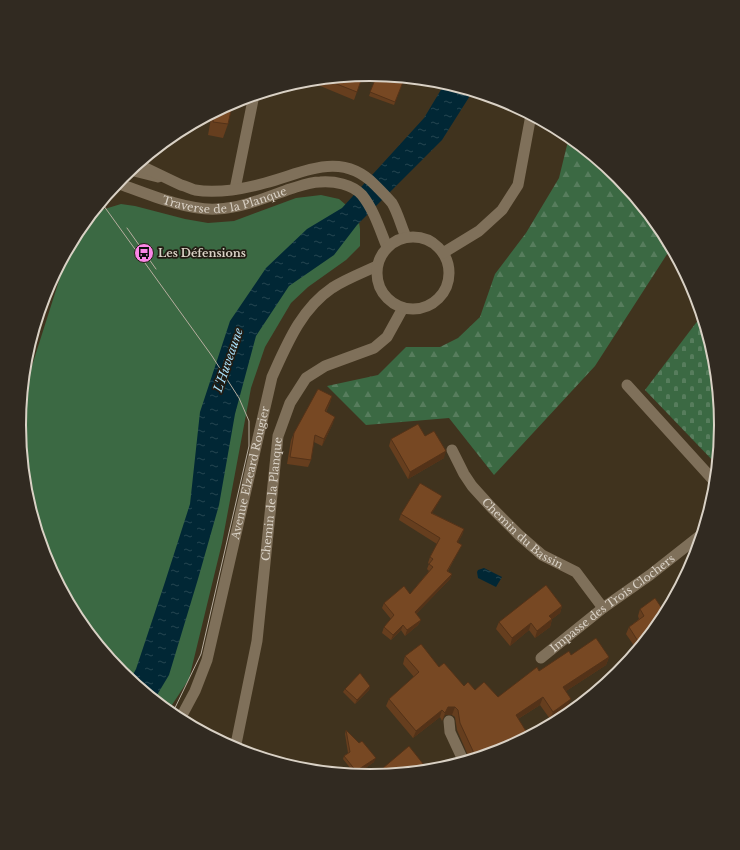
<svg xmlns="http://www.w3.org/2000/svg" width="740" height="850" font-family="'Libre Baskerville',serif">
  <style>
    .forest { fill: url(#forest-firs) }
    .cemetery { fill: url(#cemetery-stones) }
    .green { fill: #3b6943 }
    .water { fill: url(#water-ripples) }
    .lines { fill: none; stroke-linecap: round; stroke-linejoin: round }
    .service { stroke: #7f705a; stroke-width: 11 }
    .minor { stroke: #7f705a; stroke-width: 11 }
    .tertiary { stroke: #7f705a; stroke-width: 11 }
    .secondary { stroke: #7f705a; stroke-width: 11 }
    .tram { stroke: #b6ad9f; stroke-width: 1 }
    .wall { fill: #663e1e }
    .shaded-wall { fill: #533218 }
    .building { fill: #774823; stroke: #533218 }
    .labels { text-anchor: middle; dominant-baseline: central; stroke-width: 3.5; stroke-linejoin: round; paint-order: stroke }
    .street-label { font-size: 11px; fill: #d9d1c5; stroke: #221c13 }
    .poi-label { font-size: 11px; font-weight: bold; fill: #d9d1c5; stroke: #221c13; text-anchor: start }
    .water-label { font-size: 12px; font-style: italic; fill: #a7dff8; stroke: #221c13 }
    .rim { fill: none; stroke: #d9d1c5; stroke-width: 2 }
  </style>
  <defs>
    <pattern id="forest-firs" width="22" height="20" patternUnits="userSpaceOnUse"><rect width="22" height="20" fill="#3b6943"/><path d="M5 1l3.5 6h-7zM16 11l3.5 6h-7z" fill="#577d5d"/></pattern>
    <pattern id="cemetery-stones" width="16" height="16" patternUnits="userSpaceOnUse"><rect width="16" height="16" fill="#3b6943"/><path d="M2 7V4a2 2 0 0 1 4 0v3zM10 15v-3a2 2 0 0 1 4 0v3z" fill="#577d5d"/></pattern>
    <pattern id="water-ripples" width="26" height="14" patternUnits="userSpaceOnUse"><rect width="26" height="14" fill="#012735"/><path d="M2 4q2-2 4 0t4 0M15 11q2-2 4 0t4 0" fill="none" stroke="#254551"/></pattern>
  </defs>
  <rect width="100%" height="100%" fill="#40331e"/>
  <polygon class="forest" points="569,137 618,177 662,230 671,248 595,366 494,475 449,418 366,425 327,386 378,375 406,347 440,347 458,338 480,317 495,274 526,233 559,178"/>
  <polygon class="cemetery" points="702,315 714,357 721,425 717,465 645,390"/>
  <polygon class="green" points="321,195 339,199 358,215 360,229 360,246 346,260 308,287 291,303 265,347 251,388 222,543 189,679 168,711 122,673 78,620 46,559 26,493 19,425 22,397 70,246 78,230 88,218 98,211 121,204 135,206 185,219 208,223 234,221 296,198"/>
  <g class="water">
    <polygon points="445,83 473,91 442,140 357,225 334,255 289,286 256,336 235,414 219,505 198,579 169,675 154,700 130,680 136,669 165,582 190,504 200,412 230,321 266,268 307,229 342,208 424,118"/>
    <polygon points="484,568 502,577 496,587 478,578 477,572 478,570"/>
  </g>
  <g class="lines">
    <g class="service">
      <polyline points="235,189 254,95"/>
      <polyline points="104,651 108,655"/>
      <polyline points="449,721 450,732 464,762"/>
    </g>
    <g class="minor">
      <polyline points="130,170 158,177"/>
      <polyline points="627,385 715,482"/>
      <path id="s1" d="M452,450L464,474L472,486L491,507L519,535L542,555L576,572L603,608"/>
      <path id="s2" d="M541,658L603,608L650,575L702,534"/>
      <path id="s3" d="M235,749L257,641L278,436L290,403L306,378L325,366L374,348L387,337L403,308"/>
    </g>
    <path class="tertiary" id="s4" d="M180,719L195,691L207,660L272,377C287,344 301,309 332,288C346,279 362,273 377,266"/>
    <g class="secondary">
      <path d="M137,164C152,171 166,178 181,185C186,186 191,189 195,190C218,194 243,189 265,183C304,173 341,150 375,185C381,191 387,197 392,203C398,213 401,226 406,237"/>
      <path id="s5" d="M117,183C145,193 187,211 217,209C242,208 267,197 290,189C300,186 310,182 320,182C334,181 352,184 362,195C374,210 380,230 387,247"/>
      <circle cx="413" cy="273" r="36"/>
      <polyline points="443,253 479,231 502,210 518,185 531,115"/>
    </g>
    <g class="tram">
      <polyline points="101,202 212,356 239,398 249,421 249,446 201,654 172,714"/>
      <polyline points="127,228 156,269"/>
    </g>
  </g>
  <g class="wall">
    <polygon points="363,75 354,100 318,85 320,79"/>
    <polygon points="377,75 405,77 394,105 369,96"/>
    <polygon points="233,102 228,124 223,138 208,135 212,113"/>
    <polygon points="332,396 330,403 326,412 333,423 322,446 314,442 311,460 308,467 287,464 291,440 294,433"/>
    <polygon points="425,436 444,458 408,479 389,446 391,439"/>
    <polygon points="442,496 439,501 432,513 464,529 462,535 458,542 459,550 448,571 452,574 450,579 416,614 421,620 418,625 405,636 401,630 391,640 382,633 384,627 391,619 382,608 384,603 410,594 429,571 427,569 429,564 428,563 430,557 437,544 399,520 401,514"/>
    <polygon points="562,606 560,613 552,619 550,627 535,638 529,630 510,646 496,629 499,622"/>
    <polygon points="640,609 662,620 637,650 626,634 629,627 639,619 638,616"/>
    <polygon points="571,655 609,657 606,665 566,691 568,706 550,719 540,705 518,719 504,749 470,760 457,730 455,717 452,715 445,715 442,721 440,717 413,738 386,706 389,699 414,677 403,664 405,656 439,667 464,686 498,697 539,671"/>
    <polygon points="370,686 369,690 355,704 343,692 345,689"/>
    <polygon points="346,730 374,762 355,775 355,774 343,759 344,756 348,753 345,734"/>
    <polygon points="383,768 428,770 381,775"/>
  </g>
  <g class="shaded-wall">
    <polygon points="332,396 330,403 322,418 325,411"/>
    <polygon points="335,417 333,423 322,446 324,439"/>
    <polygon points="446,451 444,458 408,479 410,472"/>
    <polygon points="442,496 439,501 429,519 431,513"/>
    <polygon points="464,529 462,535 455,548 457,542"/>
    <polygon points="452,574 450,579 412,618 415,612"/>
    <polygon points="562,606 560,613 547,623 549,616"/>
    <polygon points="552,619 550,627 535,638 537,631"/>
    <polygon points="421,620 418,625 405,636 407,630"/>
    <polygon points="531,623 529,630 510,646 512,638"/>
    <polygon points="403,625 401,630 391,640 393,635"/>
    <polygon points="609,657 606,665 560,695 563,687"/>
    <polygon points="370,686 369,690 355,704 357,700"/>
    <polygon points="543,697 540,705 513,722 516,715"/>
    <polygon points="571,699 568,706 550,719 553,712"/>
    <polygon points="448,707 455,707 452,715 445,715 442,721 445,713"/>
    <polygon points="442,710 440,717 413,738 416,731"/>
    <polygon points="376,758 374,762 355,775 356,771"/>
  </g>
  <g class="building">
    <polygon points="363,75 357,92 324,79"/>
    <polygon points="377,75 405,77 395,102 370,92"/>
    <polygon points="233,102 228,124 213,122 214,112"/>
    <polygon points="318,389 332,396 325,411 335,417 324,439 315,435 311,460 290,457 294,433"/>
    <polygon points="418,424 425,436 434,431 446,451 410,472 391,439"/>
    <polygon points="420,483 442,496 431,513 464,529 457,542 462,545 447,571 452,574 415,612 421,620 407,630 403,625 393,635 384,627 394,615 384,603 404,586 410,594 433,567 429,564 433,559 430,557 440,538 401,514"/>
    <polygon points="546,585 562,606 549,616 552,619 537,631 531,623 512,638 499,622"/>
    <polygon points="655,598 665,613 662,620 641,646 629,627 644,616 640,609"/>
    <polygon points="596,638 609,657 563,687 571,699 553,712 543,697 516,715 529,736 504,749 472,759 473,751 460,723 458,710 455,707 448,707 445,713 442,710 416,731 389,699 419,672 405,656 421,644 439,667 444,663 464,686 468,682 475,690 484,682 498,697 537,667 539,671 569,651 571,655"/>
    <polygon points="360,673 370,686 357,700 345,689"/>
    <polygon points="346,730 359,743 362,741 376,758 356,771 344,756 350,752"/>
    <polygon points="409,746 428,770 388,774 383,768"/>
  </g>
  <defs>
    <symbol id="bus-disc" viewBox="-11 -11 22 22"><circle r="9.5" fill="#fa87e6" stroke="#221c13"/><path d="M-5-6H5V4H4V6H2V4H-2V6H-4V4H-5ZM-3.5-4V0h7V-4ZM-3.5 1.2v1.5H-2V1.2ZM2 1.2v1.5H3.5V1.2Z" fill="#111"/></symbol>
  </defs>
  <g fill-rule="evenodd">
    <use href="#bus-disc" x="133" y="242" width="22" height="22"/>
  </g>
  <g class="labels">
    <g class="street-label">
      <text stroke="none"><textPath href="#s5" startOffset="112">Traverse de la Planque</textPath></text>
      <text stroke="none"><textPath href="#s4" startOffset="257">Avenue Elzeard Rougier</textPath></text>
      <text stroke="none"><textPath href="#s3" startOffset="253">Chemin de la Planque</textPath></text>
      <text stroke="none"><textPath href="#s1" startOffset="111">Chemin du Bassin</textPath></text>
      <text stroke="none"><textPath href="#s2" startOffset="90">Impasse des Trois Clochers</textPath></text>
    </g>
    <g class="poi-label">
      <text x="158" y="253">Les Défensions</text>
    </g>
    <g class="water-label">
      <text transform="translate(228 360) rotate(-71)">L'Huveaune</text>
    </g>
  </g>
  <path d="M0 0H740V850H0ZM26 425a344 344 0 1 1 688 0a344 344 0 1 1-688 0Z" fill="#312a21" fill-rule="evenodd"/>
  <path class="rim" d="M26 425a344 344 0 1 1 688 0a344 344 0 1 1-688 0Z"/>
</svg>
